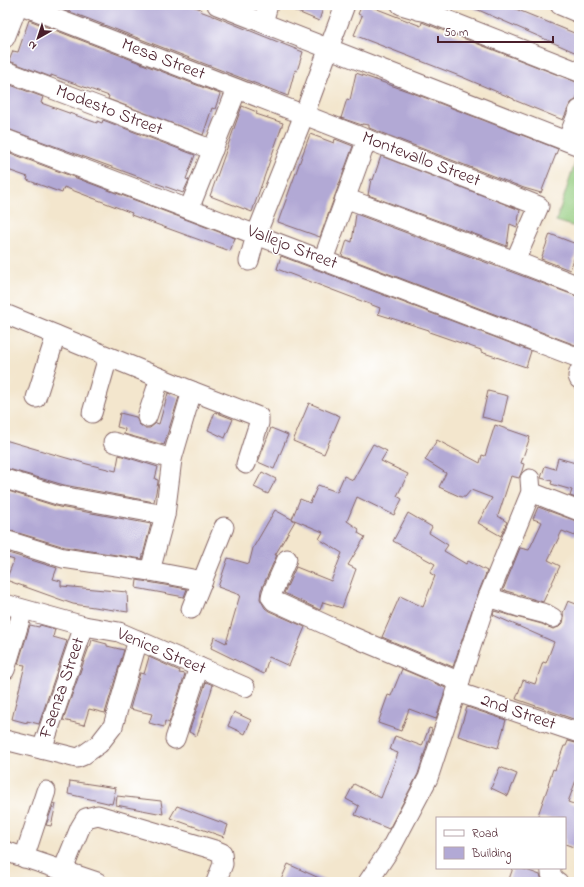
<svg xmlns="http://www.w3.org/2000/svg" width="584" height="887" font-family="'Indie Flower',sans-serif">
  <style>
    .green { fill: #93cb7e; stroke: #6e7554 }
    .building { fill: #b2a9d5 }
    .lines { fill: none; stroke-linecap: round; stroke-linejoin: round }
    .minor-casing { stroke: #856564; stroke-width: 21 }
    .minor { stroke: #fff; stroke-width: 19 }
    .labels { text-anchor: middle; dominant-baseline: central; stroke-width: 3; stroke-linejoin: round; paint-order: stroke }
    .street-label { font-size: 18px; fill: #4a1f2b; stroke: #fff }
  </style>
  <rect width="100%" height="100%" fill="#fff"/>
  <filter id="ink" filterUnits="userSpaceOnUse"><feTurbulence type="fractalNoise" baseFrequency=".025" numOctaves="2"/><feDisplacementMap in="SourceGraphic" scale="8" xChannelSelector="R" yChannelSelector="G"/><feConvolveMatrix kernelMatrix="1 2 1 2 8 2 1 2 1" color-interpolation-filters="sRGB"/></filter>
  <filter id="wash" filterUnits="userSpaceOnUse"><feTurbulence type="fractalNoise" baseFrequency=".012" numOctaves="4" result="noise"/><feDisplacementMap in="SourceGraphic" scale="16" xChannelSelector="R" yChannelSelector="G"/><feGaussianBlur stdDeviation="0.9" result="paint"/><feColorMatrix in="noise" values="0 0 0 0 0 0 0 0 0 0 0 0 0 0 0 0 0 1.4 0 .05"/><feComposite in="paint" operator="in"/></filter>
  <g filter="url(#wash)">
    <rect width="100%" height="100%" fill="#f3e6cd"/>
    <polygon class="green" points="575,163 579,164 579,228 556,221"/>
    <g id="blocks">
      <g class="building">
        <polygon points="55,5 189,5 201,9 200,11 216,17 303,52 297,71 295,70 288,96 55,6"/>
        <polygon points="281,5 324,5 319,21"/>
        <polygon points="362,5 367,5 421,26 422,22 424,23 579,83 579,90 576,100 572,102 569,106 563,120 514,100 514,99 462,77 354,35 362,16 358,14"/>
        <polygon points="467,5 506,5 579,35 579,54"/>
        <polygon points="29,20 220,94 215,109 212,108 203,135 108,99 109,96 51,75 51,77 9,61 13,51 18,52"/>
        <polygon points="356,73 413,93 558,149 541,193 524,188 369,128 369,125 362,124 362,125 341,118 347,99 350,100"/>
        <polygon points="5,83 43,97 41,103 97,123 97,121 102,123 103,120 195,155 186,179 189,180 183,193 5,128"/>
        <polygon points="242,106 257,112 256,114 283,123 252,212 210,196"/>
        <polygon points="310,134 334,143 335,139 353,146 320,237 278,222"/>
        <polygon points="5,151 235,238 230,251 131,215 132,213 64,187 62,193 27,180 28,177 5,169"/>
        <polygon points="381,156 520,210 517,227 510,224 507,246 368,195 371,179 373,180"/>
        <polygon points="356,214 579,297 579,342 578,346 342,256 347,240 352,242"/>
        <polygon points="550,234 579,245 570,270 541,259"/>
        <polygon points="281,256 531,351 526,367 481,352 481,350 429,332 429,330 378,314 380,308 277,269"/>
        <polygon points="488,391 508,396 502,422 482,417"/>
        <polygon points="168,393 179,397 164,445 124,434 125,429 117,427 120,413 136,417 139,424 144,428 150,428 156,423 159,424"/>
        <polygon points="309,403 340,416 324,454 293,441"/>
        <polygon points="215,412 233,419 225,438 208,430"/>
        <polygon points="495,425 530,437 521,463 524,464 522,471 519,478 511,476 498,516 507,522 501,536 478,523 492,498 471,490 465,497 461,497 439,487 446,473 425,460 437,440 480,463 482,455 485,456"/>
        <polygon points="271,428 288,435 274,469 258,462"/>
        <polygon points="5,440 87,464 116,471 119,455 158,467 155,479 158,480 158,482 154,502 64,485 5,468"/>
        <polygon points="373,444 387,451 381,461 408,474 397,496 402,499 394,515 357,497 347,521 359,529 358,533 365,537 348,565 356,569 342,608 323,602 320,610 284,593 296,567 331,581 342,553 319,539 323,532 292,519 300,499 310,503 318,485 337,492 344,476 353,480"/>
        <polygon points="558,458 579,464 579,499 570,496 572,490 551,484 552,481 541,478 545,466 555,469"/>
        <polygon points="262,472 276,479 268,494 254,487"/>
        <polygon points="5,490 59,507 151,524 142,559 65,547 5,529"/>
        <polygon points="538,507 579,522 579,528 575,536 562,531 548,560 560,566 543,602 503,590 520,548 529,550 542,522 533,519"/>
        <polygon points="275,510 295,521 275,555 277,555 261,590 260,599 265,608 269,611 305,627 289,666 269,657 264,674 211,648 214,637 226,643 240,595 218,587 228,558 249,564 253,548"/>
        <polygon points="408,513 432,527 429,533 448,545 444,551 466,564 468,561 487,571 474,604 453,667 382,637 400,596 423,607 435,576 430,573 435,564 393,541"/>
        <polygon points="5,552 57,568 53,579 61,581 61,586 127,592 128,612 73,604 6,580 14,560 5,557"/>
        <polygon points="137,580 148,582 187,589 184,597 136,588"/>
        <polygon points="568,601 579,605 579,721 516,699 523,680 535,684 543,662 546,663 554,642 493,615 494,611 542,624 553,629 559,627 563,623 564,618 563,613"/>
        <polygon points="30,625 39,627 40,625 55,629 53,637 67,641 39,724 27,721 27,723 12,719 25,665 18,664"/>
        <polygon points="92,640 107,644 107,646 124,650 105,713 89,709 84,725 63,720 89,647 90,647"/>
        <polygon points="149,657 180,671 179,673 185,674 169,723 165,721 164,727 149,723 152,714 130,709 140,673 144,674"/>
        <polygon points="402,669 446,688 436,719 409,709 401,731 378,723 388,695 391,696"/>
        <polygon points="206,682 213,685 197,736 189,732"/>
        <polygon points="467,707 506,720 498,748 458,736"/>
        <polygon points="234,712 251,720 245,734 228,726"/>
        <polygon points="429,728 432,729 418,774 389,829 355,815 359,806 346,799 354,784 381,798 398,753 390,750 395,736 422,746"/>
        <polygon points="568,741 579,744 579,772 568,802 579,806 579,849 565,844 565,818 537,818 549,784 548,784 553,769 555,770 564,746 566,746"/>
        <polygon points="500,767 517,774 508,796 491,788"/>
        <polygon points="70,781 116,788 112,804 68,794"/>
        <polygon points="117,796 161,801 163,814 116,805"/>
        <polygon points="54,803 56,804 51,826 46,825"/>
        <polygon points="177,806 228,825 224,837 170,818"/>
        <polygon points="288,864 328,882 280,882"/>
        <polygon points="513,868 521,868 540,875 543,882 508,882"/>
      </g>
    </g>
  </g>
  <g filter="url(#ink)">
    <use href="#blocks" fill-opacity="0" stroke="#856564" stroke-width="1"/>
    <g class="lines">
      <defs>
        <g id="minor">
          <polyline points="21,5 539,206 515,261"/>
          <polyline points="217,5 579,146"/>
          <polyline points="401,5 418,10"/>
          <polyline points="420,5 418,10 427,12 579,72"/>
          <polyline points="560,5 579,13"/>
          <polyline points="263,23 268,5"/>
          <polyline points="5,38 18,5"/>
          <polyline points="5,71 213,150"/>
          <polyline points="5,139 579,358"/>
          <polyline points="567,141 579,110"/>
          <polyline points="345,198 515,261 579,286"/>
          <polyline points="189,209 237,89"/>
          <polyline points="323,260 367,139"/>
          <polyline points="249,261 256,235 304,115 345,5"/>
          <polyline points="5,314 192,391 172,459 165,515 150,571"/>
          <polyline points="579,372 578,376 579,379"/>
          <polyline points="192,391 259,417 259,423 246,464"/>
          <polyline points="36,398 56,335"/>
          <polyline points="92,413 108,357"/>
          <polyline points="147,417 160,378"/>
          <polyline points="113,442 172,459"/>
          <polyline points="5,479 61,496 165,515"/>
          <polyline points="531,492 579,511"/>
          <polyline points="5,540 63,558 150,571 203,581"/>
          <polyline points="287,559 272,593 271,597 274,601 344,633 460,682"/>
          <polyline points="488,597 519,607 546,614 553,618"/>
          <polyline points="5,604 84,626 119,632 245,687"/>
          <polyline points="191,609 224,527"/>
          <polyline points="5,670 23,610"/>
          <polyline points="457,692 579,733"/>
          <polyline points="175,739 199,667"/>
          <polyline points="5,740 77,758 82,756 99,744 113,726 138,640"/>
          <polyline points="42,749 84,626"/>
          <polyline points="5,851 97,882"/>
          <polyline points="24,858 46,791"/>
          <path d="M551,868C550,874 552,879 558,882"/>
          <polyline points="63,870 80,828 86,818 98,815 215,850 222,853 223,864 216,882"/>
          <polyline points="368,882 392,846 428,778 484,607 531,492 530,479"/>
        </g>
      </defs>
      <use href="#minor" class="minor-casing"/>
      <use href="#minor" class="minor"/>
    </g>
  </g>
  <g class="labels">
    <g class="street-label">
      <text transform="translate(163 60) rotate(21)">Mesa Street</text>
      <text transform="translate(109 111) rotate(21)">Modesto Street</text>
      <text transform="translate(421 160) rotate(21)">Montevallo Street</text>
      <text transform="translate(292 248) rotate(21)">Vallejo Street</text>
      <text transform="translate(161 652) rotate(23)">Venice Street</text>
      <text transform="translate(63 688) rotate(-71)">Faenza Street</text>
      <text transform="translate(518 713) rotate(19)">2nd Street</text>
    </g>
  </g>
  <rect width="584" height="887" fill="none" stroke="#fff" stroke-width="20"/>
  <rect x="436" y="817" width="130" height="52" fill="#ffffff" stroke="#b7a5aa"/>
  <rect x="444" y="830" width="20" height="6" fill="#ffffff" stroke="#b7a5aa"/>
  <text x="472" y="837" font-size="12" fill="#4a1f2b">Road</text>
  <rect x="444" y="847" width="20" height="12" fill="#b2a9d5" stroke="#b7a5aa"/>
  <text x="472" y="857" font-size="12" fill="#4a1f2b">Building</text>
  <g transform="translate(38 38) rotate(219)" stroke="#ffffff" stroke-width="3" paint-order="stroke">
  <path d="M0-3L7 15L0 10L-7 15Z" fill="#4a1f2b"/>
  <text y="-6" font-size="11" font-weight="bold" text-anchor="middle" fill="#4a1f2b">N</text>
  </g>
  <path d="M438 36v6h115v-6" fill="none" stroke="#4a1f2b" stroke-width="2"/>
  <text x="444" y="36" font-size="12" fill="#4a1f2b" stroke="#ffffff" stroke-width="3" paint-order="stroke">50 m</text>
</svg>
